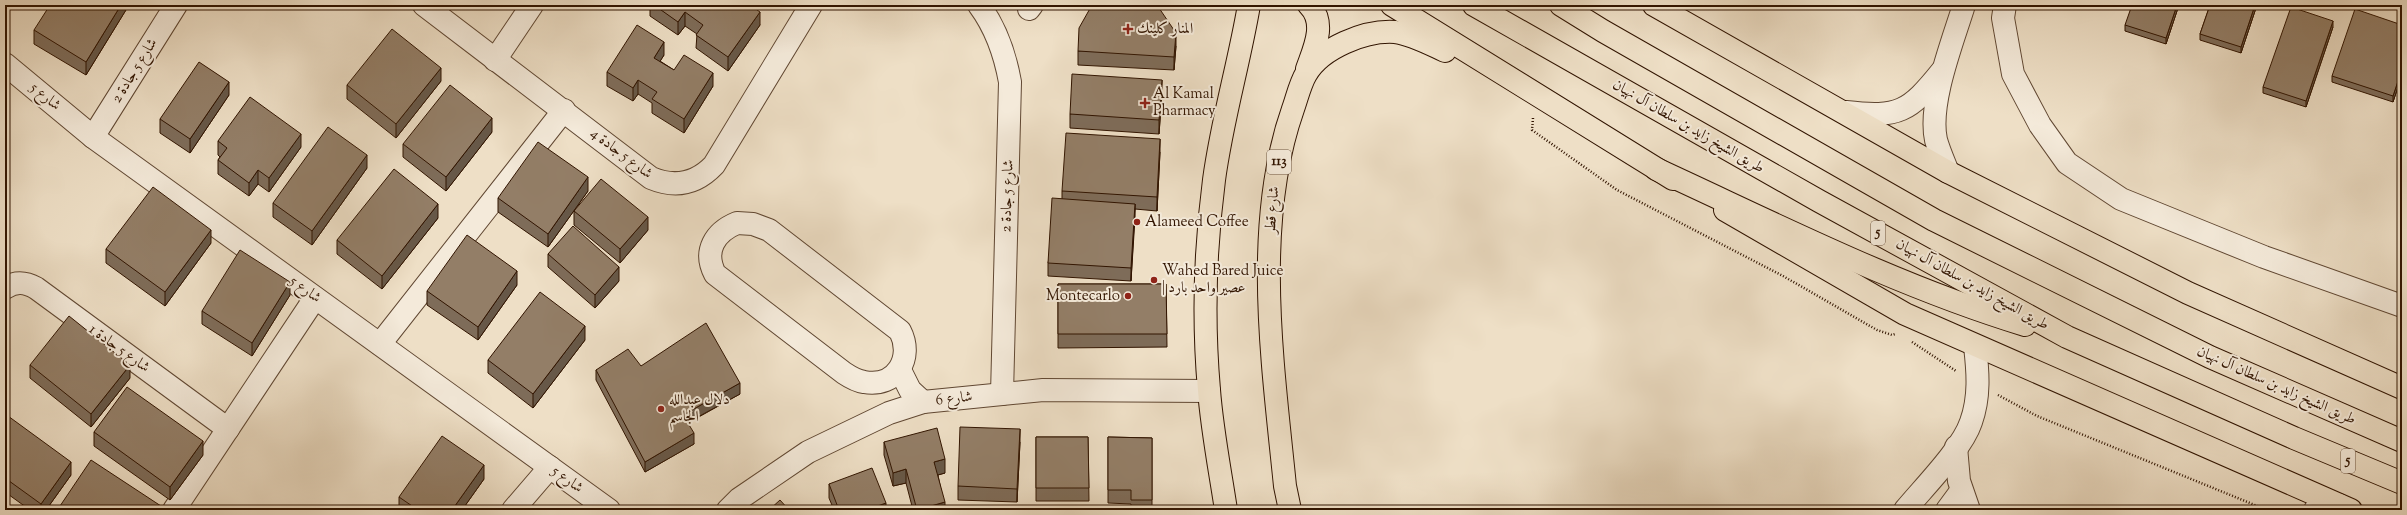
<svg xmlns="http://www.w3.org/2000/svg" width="2407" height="515" font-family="'Sorts Mill Goudy',Amiri,serif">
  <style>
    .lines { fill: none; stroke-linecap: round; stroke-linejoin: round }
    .minor-casing { stroke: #604732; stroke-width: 24 }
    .major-casing { stroke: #311400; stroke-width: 24 }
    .highway-casing { stroke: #311400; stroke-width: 24 }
    .path { stroke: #311400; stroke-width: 2.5; stroke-dasharray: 1 2; stroke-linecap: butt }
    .minor { stroke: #f4eada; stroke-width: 22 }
    .major { stroke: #eedfc6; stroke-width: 22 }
    .highway { stroke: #eedfc6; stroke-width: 22 }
    .wall { fill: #7e6c59; stroke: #311400 }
    .shaded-wall { fill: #675848; stroke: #311400 }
    .building { fill: #937e67; stroke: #311400 }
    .poi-dot { fill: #8f2418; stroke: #f4eada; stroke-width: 1.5 }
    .labels { text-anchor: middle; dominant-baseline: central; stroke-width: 4; stroke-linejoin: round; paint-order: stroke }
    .shield { fill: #f4eada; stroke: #6c5441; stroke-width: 1 }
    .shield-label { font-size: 14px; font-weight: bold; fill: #311400 }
    .poi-label { font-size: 15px; fill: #311400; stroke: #f4eada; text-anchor: start }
    .street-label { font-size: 15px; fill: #311400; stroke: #f4eada }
  </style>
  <rect width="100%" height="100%" fill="#eedfc6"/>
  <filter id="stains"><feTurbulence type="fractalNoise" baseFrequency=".005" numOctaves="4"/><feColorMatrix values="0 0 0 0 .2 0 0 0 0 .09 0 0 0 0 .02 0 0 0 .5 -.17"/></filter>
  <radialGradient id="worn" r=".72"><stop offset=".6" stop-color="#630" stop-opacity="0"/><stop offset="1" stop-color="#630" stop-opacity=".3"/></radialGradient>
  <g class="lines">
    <defs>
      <g id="minor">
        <path d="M424,5L651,178C675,188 696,184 714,165L811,5"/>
        <path d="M979,5C996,28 1005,54 1010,82L1002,394"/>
        <polyline points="2005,5 2003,18 2013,74 2040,125 2067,163 2121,199 2264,257 2402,306"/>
        <polyline points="1029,9 1032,5"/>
        <polyline points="495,60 532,5"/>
        <polyline points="5,64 93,137 609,510"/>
        <path d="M1846,112C1899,118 1909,112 1942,71"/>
        <polyline points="93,137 176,5"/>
        <path d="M1948,172C1944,162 1939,151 1936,140C1928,103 1953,41 1964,5"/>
        <path d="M737,223L753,224L769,230L900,331C914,358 896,388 864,382C857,381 850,377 844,373L715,274C703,251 715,232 737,223Z"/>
        <path d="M5,288C16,281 25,282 36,288L228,429"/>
        <polyline points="380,344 564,110"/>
        <polyline points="900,370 910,390 923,402"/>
        <polyline points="1956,447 1959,481 1969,510"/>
        <polyline points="174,510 315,298"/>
        <polyline points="513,510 550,467"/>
        <polyline points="728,510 739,499 808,452 889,413 923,402 1043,390 1209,391"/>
        <path d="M1905,510C1924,487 1962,449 1971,422C1980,397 1978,372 1975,346"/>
        <polyline points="1947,510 1961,491"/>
        <polyline points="2315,510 2339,505"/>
      </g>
      <g id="major">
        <polyline points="1392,5 1673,179"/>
        <polyline points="1654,5 1948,172 2188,293 2402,388"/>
        <path d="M1307,69C1314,49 1327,23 1309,5"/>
        <polyline points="1725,210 1905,314 2351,510"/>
        <path d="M1226,510C1220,470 1212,430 1209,390C1203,321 1205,249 1214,180C1222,120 1239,64 1249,5"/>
        <path d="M1290,510L1285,486C1273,366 1252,225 1293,109C1297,98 1300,84 1306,74C1321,48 1365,30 1395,32C1412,34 1430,44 1445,51"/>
      </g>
      <g id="highway">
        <polyline points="1474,5 1819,201 2067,337 2294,438 2402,483"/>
        <polyline points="1561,5 1603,31 1934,220 2210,357 2402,441"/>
        <path d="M1656,169C1778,225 1897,286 2025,325"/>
      </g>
    </defs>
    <use href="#minor" class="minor-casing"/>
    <use href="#major" class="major-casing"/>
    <use href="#highway" class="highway-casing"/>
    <g class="path">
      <polyline points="1533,118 1532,130 1617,190 1783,276 1877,330 1892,335 1895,334"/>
      <polyline points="1912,342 1956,371"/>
      <polyline points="1998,395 2037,416 2267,510"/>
    </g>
    <use href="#minor" class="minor"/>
    <use href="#major" class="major"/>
    <use href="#highway" class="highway"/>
  </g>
  <g class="wall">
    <polygon points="129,5 86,75 34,44 34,30"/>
    <polygon points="650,5 750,5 760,25 728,71 696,48 697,34 685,26 678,35 650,16"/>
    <polygon points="2179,5 2166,44 2125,31 2125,25"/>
    <polygon points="2210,5 2257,5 2241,53 2200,40 2200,34"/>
    <polygon points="2402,25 2402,75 2393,102 2332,82 2332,76"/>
    <polygon points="2333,27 2306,107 2263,93 2263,87"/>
    <polygon points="1176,46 1174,70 1078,65 1078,51"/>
    <polygon points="664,55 660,61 674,70 713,86 684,133 652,113 652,103 638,94 633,101 607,86 607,72"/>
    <polygon points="441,81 396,138 347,99 347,85"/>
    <polygon points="1162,93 1159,134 1070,128 1070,114"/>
    <polygon points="229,95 190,153 160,133 160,119"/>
    <polygon points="492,132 446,191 403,157 403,144"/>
    <polygon points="218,141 301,147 269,192 258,184 249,196 218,174 218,160 220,157 218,155"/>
    <polygon points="1160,152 1157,211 1135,209 1131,281 1048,276 1048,263 1062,199 1062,191"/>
    <polygon points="367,168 312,245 273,217 273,203"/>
    <polygon points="588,191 548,247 498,212 498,198"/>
    <polygon points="574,211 648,230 620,263 574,225"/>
    <polygon points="438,218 382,289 337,254 337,240"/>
    <polygon points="211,243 165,306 106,263 106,249"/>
    <polygon points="548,254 619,281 595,308 548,267"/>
    <polygon points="1058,284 1166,284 1167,347 1058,348"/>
    <polygon points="517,285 478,340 427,305 427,291"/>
    <polygon points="290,295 252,356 202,324 202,311"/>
    <polygon points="585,340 533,408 488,373 488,360"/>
    <polygon points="30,365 130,378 91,427 30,378"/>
    <polygon points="641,366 740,394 688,423 694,444 645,472 596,380 596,370"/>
    <polygon points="5,420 71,475 46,510 30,510 5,492"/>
    <polygon points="94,432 203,455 170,500 94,446"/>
    <polygon points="1036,437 1088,437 1089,501 1036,501"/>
    <polygon points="1108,437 1152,438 1152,510 1131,510 1131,504 1108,503"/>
    <polygon points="884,442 945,473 938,475 945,510 913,510 906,483 893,486 884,455"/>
    <polygon points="1020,442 1017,502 958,500 958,486"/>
    <polygon points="484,479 462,510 399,510 399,497"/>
    <polygon points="829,484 886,510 834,510 829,498"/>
    <polygon points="60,506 164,510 60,510"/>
  </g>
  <g class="shaded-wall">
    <polygon points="121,5 129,5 86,75 86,62"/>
    <polygon points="2177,5 2179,5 2166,44 2166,38"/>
    <polygon points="2255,5 2257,5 2241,53 2241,47"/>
    <polygon points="685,12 685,26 678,35 678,22"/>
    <polygon points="760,12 760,25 728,71 728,57"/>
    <polygon points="2333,21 2333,27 2306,107 2306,101"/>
    <polygon points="1176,33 1176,46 1174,70 1174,57"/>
    <polygon points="664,42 664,55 654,71 654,58"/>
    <polygon points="441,68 441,81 396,138 396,124"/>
    <polygon points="2402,69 2402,75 2393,102 2393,96"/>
    <polygon points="713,73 713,86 684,133 684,119"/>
    <polygon points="638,80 638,94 633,101 633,88"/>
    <polygon points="1162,80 1162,93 1159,134 1159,120"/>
    <polygon points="229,82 229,95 190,153 190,139"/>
    <polygon points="492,118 492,132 446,191 446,177"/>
    <polygon points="301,134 301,147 269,192 269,178"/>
    <polygon points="1160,139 1160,152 1157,211 1157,197"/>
    <polygon points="367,155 367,168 312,245 312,231"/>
    <polygon points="258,170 258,184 249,196 249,183"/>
    <polygon points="588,177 588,191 548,247 548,234"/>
    <polygon points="438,204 438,218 382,289 382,276"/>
    <polygon points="1135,204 1135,218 1131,281 1131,268"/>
    <polygon points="648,217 648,230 620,263 620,249"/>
    <polygon points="211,230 211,243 165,306 165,292"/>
    <polygon points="619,267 619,281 595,308 595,295"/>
    <polygon points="517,271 517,285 478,340 478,327"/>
    <polygon points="290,282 290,295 252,356 252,343"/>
    <polygon points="585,326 585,340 533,408 533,394"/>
    <polygon points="130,365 130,378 91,427 91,414"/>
    <polygon points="740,383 740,394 683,425 683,415"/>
    <polygon points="1020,429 1020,442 1017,502 1017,489"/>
    <polygon points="694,433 694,444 645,472 645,462"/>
    <polygon points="203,441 203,455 170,500 170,487"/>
    <polygon points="945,459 945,473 934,476 934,462"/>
    <polygon points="71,462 71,475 46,510 41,510 41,504"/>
    <polygon points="484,465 484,479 462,510 452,510"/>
    <polygon points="906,469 906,483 893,486 893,473"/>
    <polygon points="945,502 945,510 917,510"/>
    <polygon points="886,503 886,510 875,510 875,507"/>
  </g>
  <g class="building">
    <polygon points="50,5 121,5 86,62 34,30"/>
    <polygon points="654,5 750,5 760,12 728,57 696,35 703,25 685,12 678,22"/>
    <polygon points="1092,5 1157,5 1176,33 1174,57 1078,51 1079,28"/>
    <polygon points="2132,5 2177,5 2166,38 2125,25"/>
    <polygon points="2210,5 2255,5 2241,47 2200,34"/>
    <polygon points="2291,7 2333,21 2306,101 2263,87"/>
    <polygon points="2355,9 2402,25 2402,69 2393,96 2332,76"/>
    <polygon points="637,25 664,42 654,58 674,70 684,55 713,73 684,119 652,99 657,92 638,80 633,88 607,72"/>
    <polygon points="392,29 441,68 396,124 347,85"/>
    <polygon points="199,62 229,82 190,139 160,119"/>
    <polygon points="1072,74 1162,80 1159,120 1070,114"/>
    <polygon points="450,85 492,118 446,177 403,144"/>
    <polygon points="250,97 301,134 269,178 258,170 249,183 218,160 227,148 218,141"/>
    <polygon points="328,127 367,155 312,231 273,203"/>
    <polygon points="1066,133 1160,139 1157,197 1062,191"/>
    <polygon points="538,142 588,177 548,234 498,198"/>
    <polygon points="394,169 438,204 382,276 337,240"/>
    <polygon points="601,179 648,217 620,249 574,211"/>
    <polygon points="153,187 211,230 165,292 106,249"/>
    <polygon points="1052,198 1135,204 1131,268 1048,263"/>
    <polygon points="573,226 619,267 595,295 548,254"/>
    <polygon points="467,235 517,271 478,327 427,291"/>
    <polygon points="240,250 290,282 252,343 202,311"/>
    <polygon points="1058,284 1166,284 1167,334 1058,334"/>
    <polygon points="540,292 585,326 533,394 488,360"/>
    <polygon points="69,316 130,365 91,414 30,365"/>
    <polygon points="706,323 740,383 683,415 694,433 645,462 596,370 628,349 641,366"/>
    <polygon points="127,387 203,441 170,487 94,432"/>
    <polygon points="8,416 71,462 41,504 5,478 5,420"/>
    <polygon points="960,427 1020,429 1017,489 958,486"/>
    <polygon points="937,428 945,459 934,462 945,502 917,510 906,469 893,473 884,442"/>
    <polygon points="442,436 484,465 452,510 418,510 399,497"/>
    <polygon points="1036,437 1088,437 1089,488 1036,488"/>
    <polygon points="1108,437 1152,438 1152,500 1131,500 1131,490 1108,490"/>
    <polygon points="91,460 164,508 162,510 66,510 60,506"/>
    <polygon points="872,468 886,503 875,507 876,510 839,510 829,484"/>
    <polygon points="780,500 789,510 769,510"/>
  </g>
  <g class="poi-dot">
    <path d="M1126 23h4v4h4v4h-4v4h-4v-4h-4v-4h4z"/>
    <path d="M1143 97h4v4h4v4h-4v4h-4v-4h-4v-4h4z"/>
    <circle cx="1137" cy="222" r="4"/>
    <circle cx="1154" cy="280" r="4"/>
    <circle cx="1128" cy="296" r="4"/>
    <circle cx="661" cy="409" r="4"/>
  </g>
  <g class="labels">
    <g class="shield">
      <rect x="1267" y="150" width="24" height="24" rx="3"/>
      <rect x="1871" y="221" width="14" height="24" rx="3"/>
      <rect x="2341" y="449" width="14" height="24" rx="3"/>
    </g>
    <g class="shield-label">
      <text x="1279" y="162">113</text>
      <text x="1878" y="233">5</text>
      <text x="2348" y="461">5</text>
    </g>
    <g class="poi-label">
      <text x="1137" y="29">المنار كلينك</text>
      <text x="1153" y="94">Al Kamal<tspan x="1153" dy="17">Pharmacy</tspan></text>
      <text x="1145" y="222">Alameed Coffee</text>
      <text x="1162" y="271">Wahed Bared Juice<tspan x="1162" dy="17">| عصير واحد بارد</tspan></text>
      <text x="1120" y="296" text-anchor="end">Montecarlo</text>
      <text x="669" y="400">دلال عبدالله<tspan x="669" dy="17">الجاسم</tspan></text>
    </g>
    <g class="street-label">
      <text transform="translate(135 71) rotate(-58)">شارع 5 جادة 2</text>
      <text transform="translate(45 97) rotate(39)">شارع 5</text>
      <text transform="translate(1688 127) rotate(30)">طريق الشيخ زايد بن سلطان آل نهيان</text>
      <text transform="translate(621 154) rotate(37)">شارع 5 جادة 4</text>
      <text transform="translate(1008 196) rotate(-88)">شارع 5 جادة 2</text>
      <text transform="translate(1273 210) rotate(-85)">شارع قطر</text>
      <text transform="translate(1972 285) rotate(29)">طريق الشيخ زايد بن سلطان آل نهيان</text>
      <text transform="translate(305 290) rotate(36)">شارع 5</text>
      <text transform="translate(119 349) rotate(36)">شارع 5 جادة 1</text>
      <text transform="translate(2276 386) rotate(24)">طريق الشيخ زايد بن سلطان آل نهيان</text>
      <text transform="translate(954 399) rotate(-6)">شارع 6</text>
      <text transform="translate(567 480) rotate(36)">شارع 5</text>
    </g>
  </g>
  <rect width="2407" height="515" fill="none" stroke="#eedfc6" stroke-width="20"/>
  <rect x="6" y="6" width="2395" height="503" fill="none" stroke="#311400" stroke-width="2"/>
  <rect x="10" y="10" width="2387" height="495" fill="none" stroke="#311400"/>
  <rect width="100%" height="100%" filter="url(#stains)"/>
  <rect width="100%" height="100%" fill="url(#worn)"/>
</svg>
